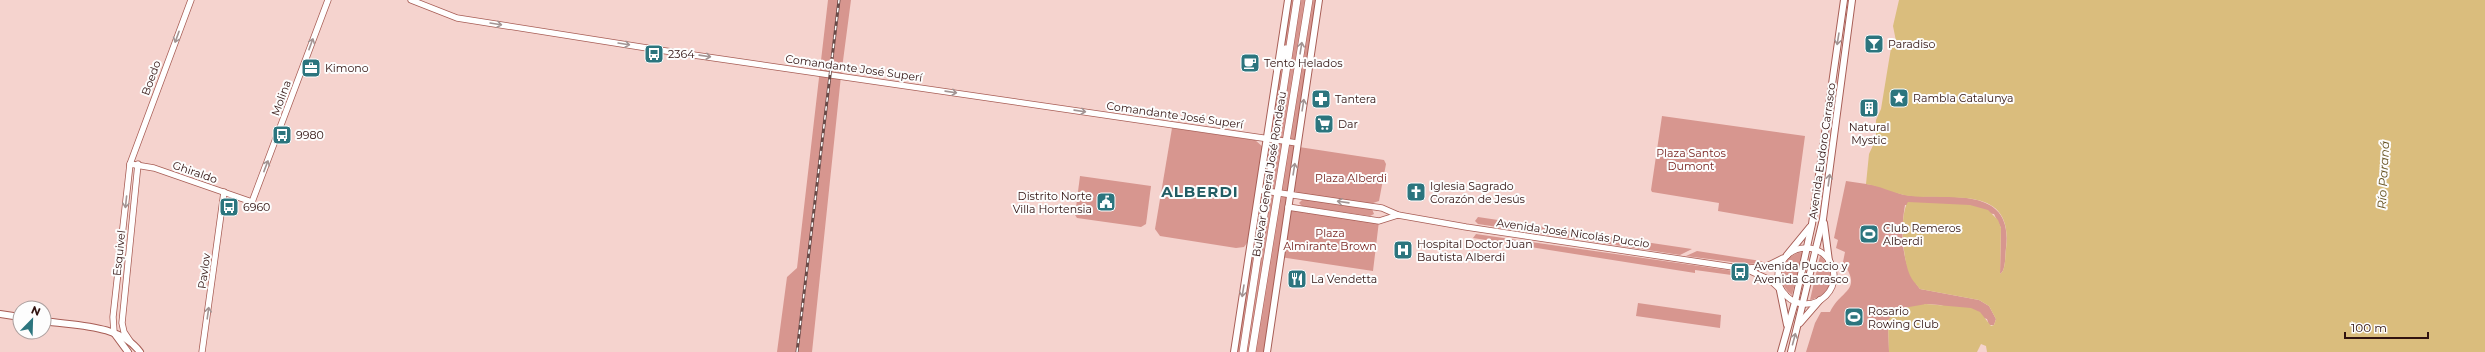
<svg xmlns="http://www.w3.org/2000/svg" width="2485" height="352" font-family="Montserrat,sans-serif">
  <style>
    .green { fill: #d7968f }
    .water { fill: #dabd7d }
    .lines { fill: none; stroke-linecap: round; stroke-linejoin: round }
    .tertiary-casing { stroke: #a75d55; stroke-width: 7 }
    .secondary-casing { stroke: #a75d55; stroke-width: 8 }
    .primary-casing { stroke: #a75d55; stroke-width: 8 }
    .tertiary { stroke: #fff; stroke-width: 5.5 }
    .secondary { stroke: #fff; stroke-width: 6 }
    .primary { stroke: #fff; stroke-width: 7 }
    .rail-casing { stroke: #694a47; stroke-width: 3 }
    .rail { stroke: #fdfdfd; stroke-width: 1.5; stroke-dasharray: 4.5; stroke-linecap: butt }
    .oneway { stroke: #a29493 }
    .labels { text-anchor: middle; dominant-baseline: central; stroke-width: 4; stroke-linejoin: round; paint-order: stroke }
    .poi-label { font-size: 11px; fill: #301210; stroke: #fdfdfd; text-anchor: start }
    .street-label { font-size: 11px; fill: #301210; stroke: #fdfdfd }
    .park-label { font-size: 11px; fill: #78231f; stroke: #fdfdfd }
    .water-label { font-size: 12px; font-style: italic; fill: #655120; stroke: #fdfdfd }
    .district-label { font-size: 15px; font-weight: bold; letter-spacing: 1px; fill: #225c63; stroke: #fdfdfd }
  </style>
  <rect width="100%" height="100%" fill="#f5d3ce"/>
  <g class="green">
    <polygon points="828,0 851,0 841,76 812,352 777,352 787,277 797,268"/>
    <polygon points="1288,0 1319,0 1288,207 1379,221 1373,271 1280,257 1267,352 1234,352"/>
    <polygon points="1662,116 1805,136 1793,224 1718,211 1719,203 1652,192 1651,190"/>
    <polygon points="1172,128 1255,140 1263,147 1250,239 1244,247 1236,248 1160,236 1155,229"/>
    <polygon points="1299,147 1384,160 1386,164 1379,201 1370,204 1297,193 1293,189"/>
    <polygon points="1080,176 1151,186 1146,224 1141,227 1077,218 1075,215"/>
    <path d="M1846,181C1857,183 1869,184 1880,186C1889,188 1897,194 1906,195C1947,200 2014,184 2006,248C2005,255 2006,271 2000,274L2001,228L1994,214L1905,205C1900,234 1901,265 1920,289L1979,300L1989,306L1996,319L1994,325H1989L1987,319L1940,305L1926,304L1888,320L1889,352H1806L1815,323L1821,312H1830C1841,289 1863,292 1843,262L1845,252L1836,248L1838,240L1834,238Z"/>
    <polygon points="1303,199 1372,209 1374,214 1370,216 1302,206 1299,203"/>
    <polygon points="1478,217 1692,249 1680,255 1478,224 1475,221"/>
    <polygon points="1476,234 1741,272 1749,274 1746,277 1695,270 1695,273 1473,238"/>
    <polygon points="1697,251 1761,261 1765,263 1747,264 1686,256"/>
    <path d="M1803,252L1792,295C1774,282 1780,255 1803,252Z"/>
    <path d="M1820,256C1838,270 1833,295 1810,300Z"/>
    <polygon points="1638,303 1721,315 1720,328 1636,316"/>
  </g>
  <path class="water" d="M1899,0H2485V352H1987L1986,346L1981,344L1977,352H1889L1888,320L1898,309L1926,304L1971,308L1980,312L1991,326L1994,325L1996,319L1989,306L1979,300L1920,289C1916,284 1911,279 1909,273C1903,258 1899,215 1908,202L1970,205L1988,210L1998,220L2001,228L2000,274C2006,271 2005,255 2006,249C2015,180 1944,203 1904,195C1891,192 1880,186 1866,184L1869,154L1876,139V120L1881,109L1891,48L1897,46L1893,26Z"/>
  <g class="lines">
    <defs>
      <g id="tertiary">
        <polyline points="411,0 457,18 666,51 1297,143"/>
        <polyline points="130,164 154,168 252,202 328,0"/>
        <polyline points="1259,190 1382,208 1398,215 1466,227 1746,269 1770,280 1785,294"/>
        <polyline points="1288,207 1379,221 1398,215"/>
        <circle cx="1806" cy="276" r="28"/>
        <polyline points="1748,268 1765,267 1783,258"/>
        <polyline points="114,333 113,317 130,164 191,0"/>
        <polyline points="130,341 124,332 122,323 138,164"/>
        <polyline points="202,352 224,192"/>
      </g>
      <g id="secondary">
        <polyline points="1824,223 1829,261"/>
        <polyline points="1787,255 1810,227"/>
        <polyline points="1778,281 1787,325"/>
        <polyline points="0,314 20,317"/>
        <path d="M44,321C76,326 119,324 140,352"/>
        <polyline points="1800,323 1820,300"/>
        <polyline points="114,333 128,352"/>
        <polyline points="1234,352 1288,0"/>
        <polyline points="1267,352 1319,0"/>
        <polyline points="1781,352 1795,302 1812,224 1844,0"/>
        <polyline points="1791,352 1823,219 1852,0"/>
      </g>
      <g id="primary">
        <polyline points="1277,69 1286,49"/>
        <polyline points="1243,352 1297,0"/>
        <polyline points="1252,352 1309,0"/>
      </g>
    </defs>
    <use href="#tertiary" class="tertiary-casing"/>
    <use href="#secondary" class="secondary-casing"/>
    <use href="#primary" class="primary-casing"/>
    <use href="#tertiary" class="tertiary"/>
    <use href="#secondary" class="secondary"/>
    <use href="#primary" class="primary"/>
    <defs>
      <polyline id="rail" points="797,352 839,0"/>
    </defs>
    <use href="#rail" class="rail-casing"/>
    <use href="#rail" class="rail"/>
  </g>
  <defs><path id="oneway-shaft" d="M-6 0H5M1.5-3L5.5 0L1.5 3" fill="none" stroke-width="1.6" stroke-linecap="round" stroke-linejoin="round"/></defs>
  <g class="oneway">
    <use href="#oneway-shaft" transform="translate(496 24) rotate(9)"/>
    <use href="#oneway-shaft" transform="translate(177 37) rotate(110)"/>
    <use href="#oneway-shaft" transform="translate(1838 39) rotate(99)"/>
    <use href="#oneway-shaft" transform="translate(311 44) rotate(-70)"/>
    <use href="#oneway-shaft" transform="translate(624 44) rotate(9)"/>
    <use href="#oneway-shaft" transform="translate(1301 48) rotate(-81)"/>
    <use href="#oneway-shaft" transform="translate(705 56) rotate(8)"/>
    <use href="#oneway-shaft" transform="translate(951 92) rotate(8)"/>
    <use href="#oneway-shaft" transform="translate(1303 105) rotate(-81)"/>
    <use href="#oneway-shaft" transform="translate(1080 111) rotate(8)"/>
    <use href="#oneway-shaft" transform="translate(266 166) rotate(-69)"/>
    <use href="#oneway-shaft" transform="translate(1294 169) rotate(-81)"/>
    <use href="#oneway-shaft" transform="translate(1829 180) rotate(-82)"/>
    <use href="#oneway-shaft" transform="translate(126 202) rotate(96)"/>
    <use href="#oneway-shaft" transform="translate(1343 202) rotate(-172)"/>
    <use href="#oneway-shaft" transform="translate(1243 291) rotate(99)"/>
    <use href="#oneway-shaft" transform="translate(208 313) rotate(-82)"/>
    <use href="#oneway-shaft" transform="translate(1794 339) rotate(-75)"/>
  </g>
  <defs>
    <symbol id="bar-square" viewBox="-11 -11 22 22"><rect x="-9" y="-9" width="18" height="18" rx="4" fill="#2c757e" stroke="#fdfdfd"/><path d="M-6-5H6L.8 .8V4.5H3.5V6h-7V4.5H-.8V.8Z" fill="#fff"/></symbol>
    <symbol id="bus-square" viewBox="-11 -11 22 22"><rect x="-9" y="-9" width="18" height="18" rx="4" fill="#2c757e" stroke="#fdfdfd"/><path d="M-5-6H5V4H4V6H2V4H-2V6H-4V4H-5ZM-3.5-4V0h7V-4ZM-3.5 1.2v1.5H-2V1.2ZM2 1.2v1.5H3.5V1.2Z" fill="#fff"/></symbol>
    <symbol id="cafe-square" viewBox="-11 -11 22 22"><rect x="-9" y="-9" width="18" height="18" rx="4" fill="#2c757e" stroke="#fdfdfd"/><path d="M-5.5-4.5H6V0H3Q3 3.5 0 3.5H-2.5Q-5.5 3.5-5.5 0ZM3-3.2v2h1.7v-2ZM-6 4.5H4V6H-6Z" fill="#fff"/></symbol>
    <symbol id="office-square" viewBox="-11 -11 22 22"><rect x="-9" y="-9" width="18" height="18" rx="4" fill="#2c757e" stroke="#fdfdfd"/><path d="M-6-3h4V-5.5h4V-3h4V5H-6ZM-1-4.5V-3h2v-1.5ZM-6 0V1H6V0Z" fill="#fff"/></symbol>
    <symbol id="sight-square" viewBox="-11 -11 22 22"><rect x="-9" y="-9" width="18" height="18" rx="4" fill="#2c757e" stroke="#fdfdfd"/><path d="M0-6L1.8-2.2L6-1.7L2.9 1.2L3.7 5.4L0 3.3L-3.7 5.4L-2.9 1.2L-6-1.7L-1.8-2.2Z" fill="#fff"/></symbol>
    <symbol id="pharmacy-square" viewBox="-11 -11 22 22"><rect x="-9" y="-9" width="18" height="18" rx="4" fill="#2c757e" stroke="#fdfdfd"/><path d="M-2-6h4v4h4v4h-4v4h-4v-4h-4v-4h4Z" fill="#fff"/></symbol>
    <symbol id="building-square" viewBox="-11 -11 22 22"><rect x="-9" y="-9" width="18" height="18" rx="4" fill="#2c757e" stroke="#fdfdfd"/><path d="M-4-6H4V6H1V3H-1V6H-4ZM-2.5-4.3h1.7v1.8h-1.7ZM.8-4.3h1.7v1.8H.8ZM-2.5-1h1.7V.8h-1.7ZM.8-1h1.7V.8H.8Z" fill="#fff"/></symbol>
    <symbol id="supermarket-square" viewBox="-11 -11 22 22"><rect x="-9" y="-9" width="18" height="18" rx="4" fill="#2c757e" stroke="#fdfdfd"/><path d="M-6-5.5h2.5l.6 2H6L4.5 2H-2.5L-4.4-4H-6ZM-1.5 3.2a1.3 1.3 0 1 0 .1 0ZM3 3.2a1.3 1.3 0 1 0 .1 0Z" fill="#fff"/></symbol>
    <symbol id="church-square" viewBox="-11 -11 22 22"><rect x="-9" y="-9" width="18" height="18" rx="4" fill="#2c757e" stroke="#fdfdfd"/><path d="M-1.2-6h2.4v3.5h3.3v2.4h-3.3V6h-2.4V-.1h-3.3v-2.4h3.3Z" fill="#fff"/></symbol>
    <symbol id="civic-square" viewBox="-11 -11 22 22"><rect x="-9" y="-9" width="18" height="18" rx="4" fill="#2c757e" stroke="#fdfdfd"/><path d="M-.6-6.5H3V-4.5H.6V-3L4-1V1h2V6H-6V1h2V-1L-.6-3ZM-1.2 2.5V6h2.4V2.5Z" fill="#fff"/></symbol>
    <symbol id="stadium-square" viewBox="-11 -11 22 22"><rect x="-9" y="-9" width="18" height="18" rx="4" fill="#2c757e" stroke="#fdfdfd"/><path d="M0-5a6.5 5 0 1 0 0 10a6.5 5 0 1 0 0-10ZM-3.5-1.8h7v3.6h-7Z" fill="#fff"/></symbol>
    <symbol id="hospital-square" viewBox="-11 -11 22 22"><rect x="-9" y="-9" width="18" height="18" rx="4" fill="#2c757e" stroke="#fdfdfd"/><path d="M-5-5h3v3.5h4V-5h3V5h-3V1.5h-4V5h-3Z" fill="#fff"/></symbol>
    <symbol id="restaurant-square" viewBox="-11 -11 22 22"><rect x="-9" y="-9" width="18" height="18" rx="4" fill="#2c757e" stroke="#fdfdfd"/><path d="M-5-6h1v4h1v-4h1v4h1v-4h1v5L-1.5 .5V6h-2V.5L-5-1ZM5-6V6H3V1.5H1.5Q1.5-4 5-6Z" fill="#fff"/></symbol>
  </defs>
  <g fill-rule="evenodd">
    <use href="#bar-square" x="1863" y="33" width="22" height="22"/>
    <use href="#bus-square" x="643" y="43" width="22" height="22"/>
    <use href="#cafe-square" x="1239" y="52" width="22" height="22"/>
    <use href="#office-square" x="300" y="57" width="22" height="22"/>
    <use href="#sight-square" x="1888" y="87" width="22" height="22"/>
    <use href="#pharmacy-square" x="1310" y="88" width="22" height="22"/>
    <use href="#building-square" x="1858" y="97" width="22" height="22"/>
    <use href="#supermarket-square" x="1313" y="113" width="22" height="22"/>
    <use href="#bus-square" x="271" y="124" width="22" height="22"/>
    <use href="#church-square" x="1405" y="181" width="22" height="22"/>
    <use href="#civic-square" x="1095" y="191" width="22" height="22"/>
    <use href="#bus-square" x="218" y="196" width="22" height="22"/>
    <use href="#stadium-square" x="1858" y="223" width="22" height="22"/>
    <use href="#hospital-square" x="1392" y="239" width="22" height="22"/>
    <use href="#bus-square" x="1729" y="261" width="22" height="22"/>
    <use href="#restaurant-square" x="1286" y="268" width="22" height="22"/>
    <use href="#stadium-square" x="1843" y="306" width="22" height="22"/>
  </g>
  <g class="labels">
    <g class="poi-label">
      <text x="1888" y="44">Paradiso</text>
      <text x="668" y="54">2364</text>
      <text x="1264" y="63">Tento Helados</text>
      <text x="325" y="68">Kimono</text>
      <text x="1913" y="98">Rambla Catalunya</text>
      <text x="1335" y="99">Tantera</text>
      <text x="1338" y="124">Dar</text>
      <text x="1869" y="127" text-anchor="middle">Natural<tspan x="1869" dy="13">Mystic</tspan></text>
      <text x="296" y="135">9980</text>
      <text x="1430" y="186">Iglesia Sagrado<tspan x="1430" dy="13">Corazón de Jesús</tspan></text>
      <text x="1092" y="196" text-anchor="end">Distrito Norte<tspan x="1092" dy="13">Villa Hortensia</tspan></text>
      <text x="243" y="207">6960</text>
      <text x="1883" y="228">Club Remeros<tspan x="1883" dy="13">Alberdi</tspan></text>
      <text x="1417" y="244">Hospital Doctor Juan<tspan x="1417" dy="13">Bautista Alberdi</tspan></text>
      <text x="1754" y="266">Avenida Puccio y<tspan x="1754" dy="13">Avenida Carrasco</tspan></text>
      <text x="1311" y="279">La Vendetta</text>
      <text x="1868" y="311">Rosario<tspan x="1868" dy="13">Rowing Club</tspan></text>
    </g>
    <g class="street-label">
      <text transform="translate(854 68) rotate(8)">Comandante José Superí</text>
      <text transform="translate(151 78) rotate(-70)">Boedo</text>
      <text transform="translate(281 98) rotate(-70)">Molina</text>
      <text transform="translate(1175 115) rotate(8)">Comandante José Superí</text>
      <text transform="translate(1822 151) rotate(-82)">Avenida Eudoro Carrasco</text>
      <text transform="translate(195 172) rotate(19)">Ghiraldo</text>
      <text transform="translate(1269 174) rotate(-81)">Bulevar General José Rondeau</text>
      <text transform="translate(1573 233) rotate(8)">Avenida José Nicolás Puccio</text>
      <text transform="translate(119 253) rotate(-84)">Esquivel</text>
      <text transform="translate(204 271) rotate(-82)">Pavlov</text>
    </g>
    <g class="park-label">
      <text x="1691" y="153">Plaza Santos<tspan x="1691" dy="13">Dumont</tspan></text>
      <text x="1351" y="178">Plaza Alberdi</text>
      <text x="1330" y="233">Plaza<tspan x="1330" dy="13">Almirante Brown</tspan></text>
    </g>
    <g class="water-label">
      <text transform="translate(2383 175) rotate(-87)">Río Paraná</text>
    </g>
    <g class="district-label">
      <text x="1200" y="191">ALBERDI</text>
    </g>
  </g>
  <g transform="translate(32 320) rotate(23)"><circle r="19" fill="#fdfdfd" stroke="#ab9f9e"/>
  <path d="M0-3L7 15L0 10L-7 15Z" fill="#2c757e"/>
  <text y="-6" font-size="11" font-weight="bold" text-anchor="middle" fill="#301210">N</text>
  </g>
  <path d="M2345 332v6h83v-6" fill="none" stroke="#301210" stroke-width="2"/>
  <text x="2351" y="332" font-size="12" fill="#301210" stroke="#fdfdfd" stroke-width="3" paint-order="stroke">100 m</text>
</svg>
